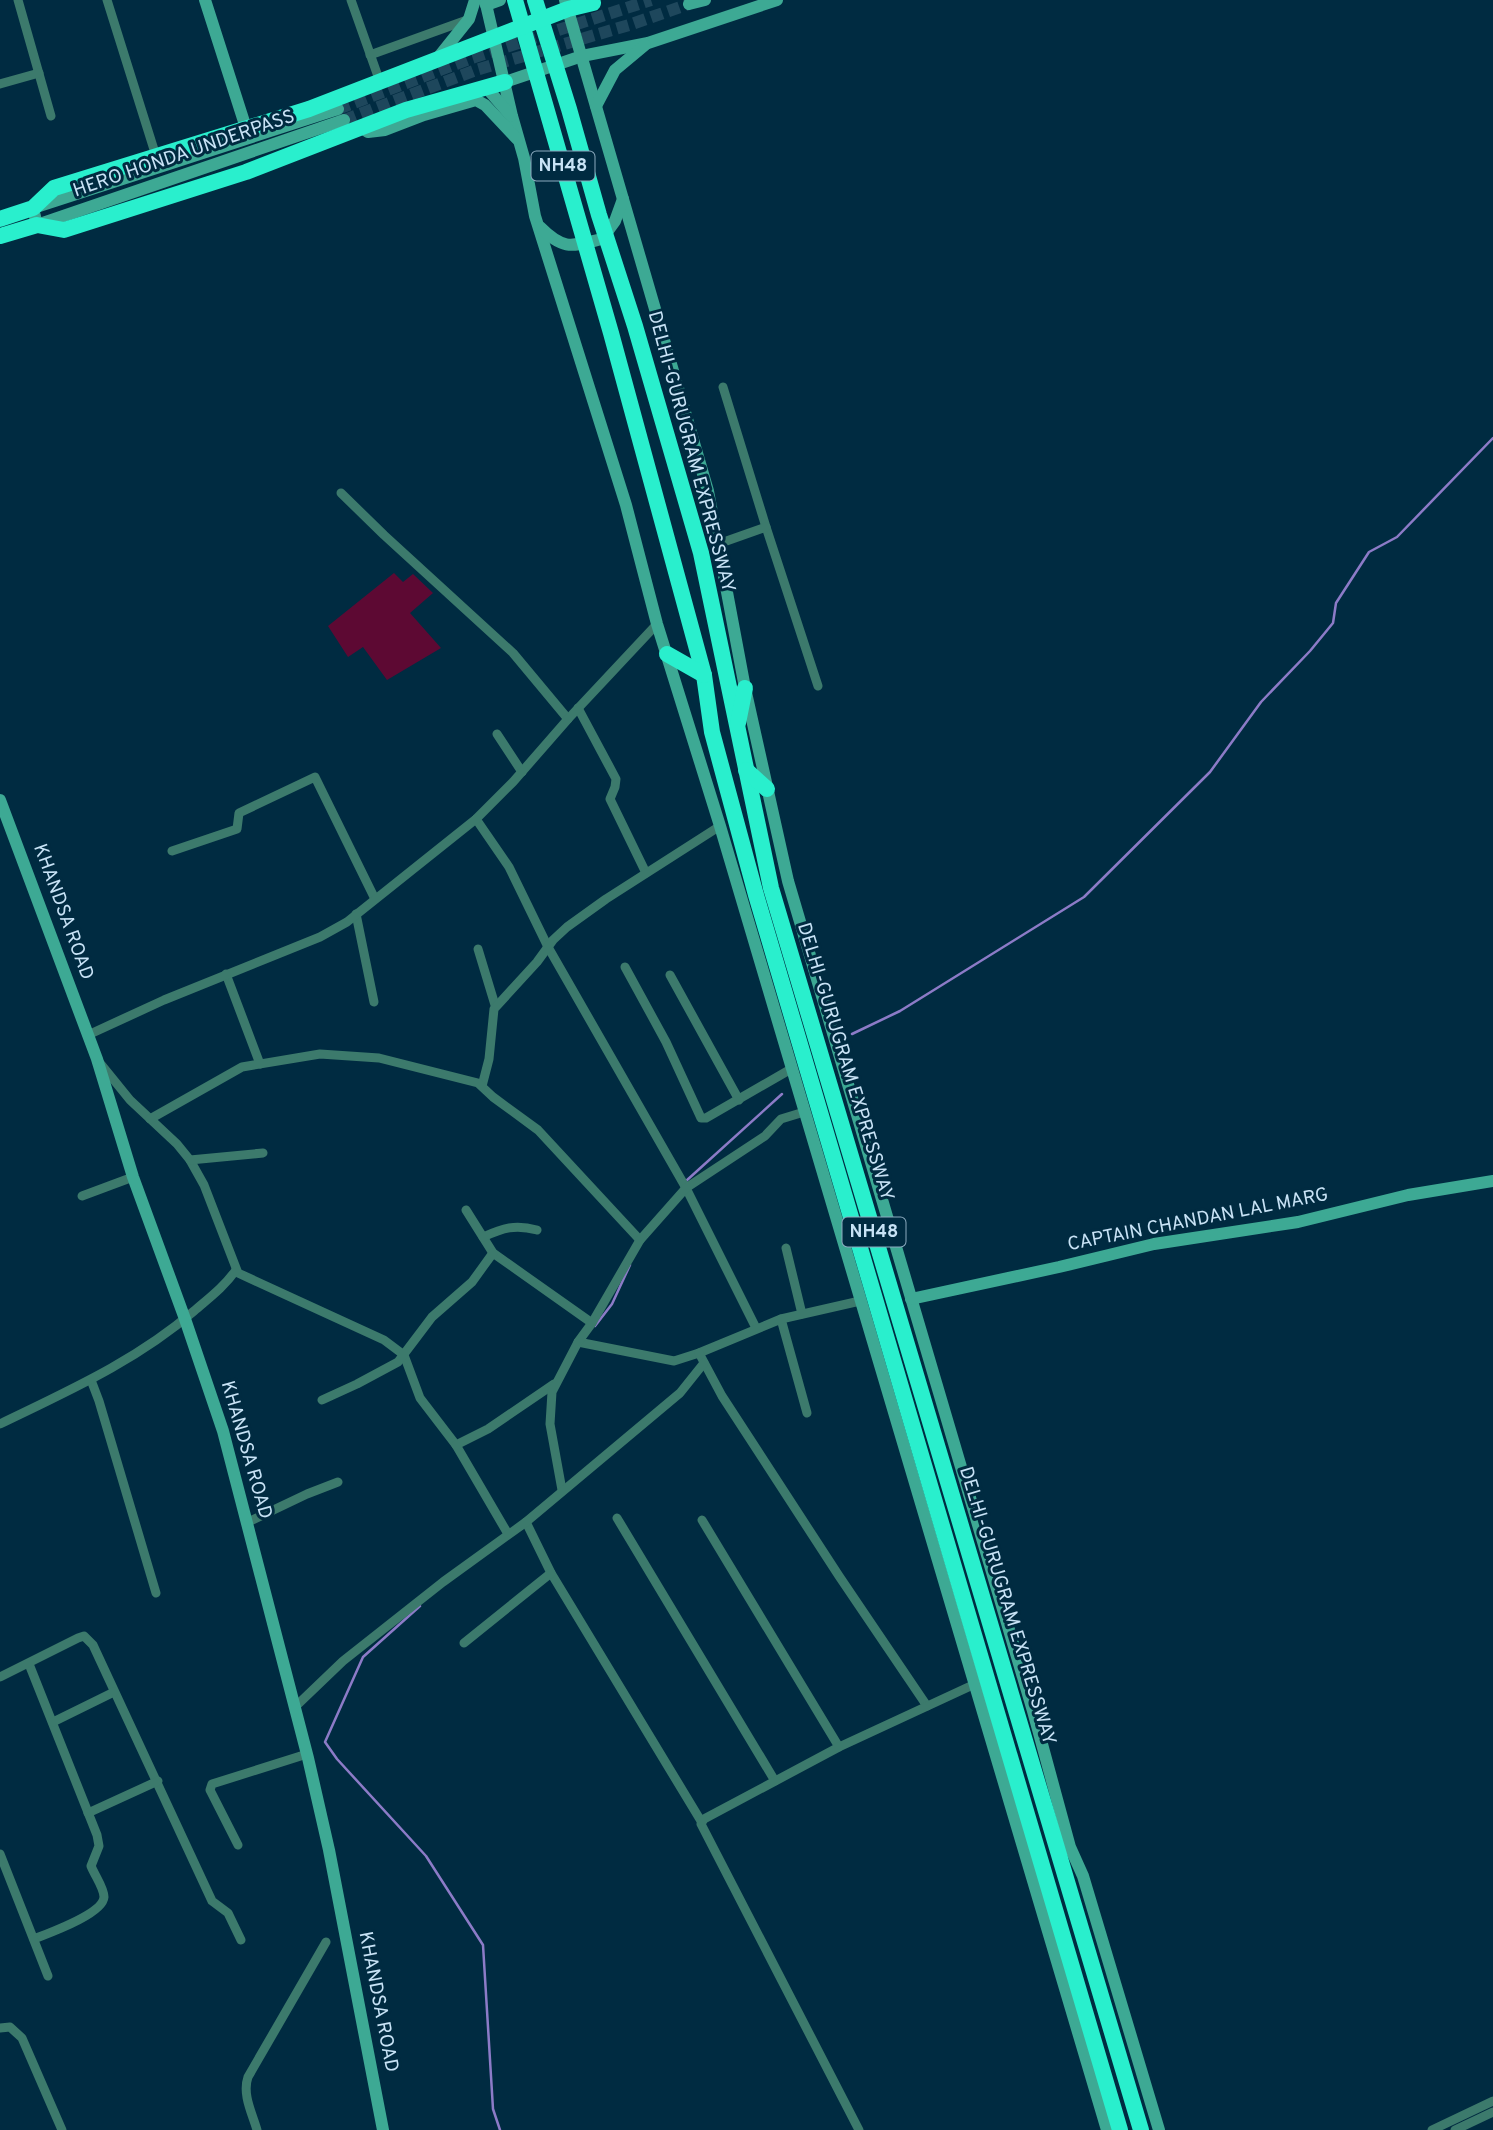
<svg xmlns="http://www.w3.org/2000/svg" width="1493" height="2130" font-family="Overpass,sans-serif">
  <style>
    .green { fill: #5d0933 }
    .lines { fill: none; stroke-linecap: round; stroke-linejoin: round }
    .stream { stroke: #8c7bc7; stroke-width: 2.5 }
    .secondary-tunnel { stroke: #1e475c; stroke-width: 12; stroke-dasharray: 12 6; stroke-linecap: butt }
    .street { stroke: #3c7a6c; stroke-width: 9 }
    .secondary { stroke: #3da994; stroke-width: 12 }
    .highway { stroke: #29efcd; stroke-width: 16 }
    .labels { text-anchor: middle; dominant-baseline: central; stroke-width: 6; stroke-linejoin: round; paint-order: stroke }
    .shield { fill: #002b41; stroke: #8cacc0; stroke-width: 2 }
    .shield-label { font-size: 18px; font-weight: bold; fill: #c8e3f6 }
    .street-label { font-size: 19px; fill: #c8e3f6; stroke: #002b41 }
  </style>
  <rect width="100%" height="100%" fill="#002b41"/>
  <polygon class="green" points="394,573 403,582 413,574 433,593 410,613 441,648 387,680 363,647 348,657 328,626"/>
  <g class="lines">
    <g class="stream">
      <polyline points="852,1034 900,1011 1084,897 1210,772 1261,702 1310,651 1333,623 1336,603 1369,552 1397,537 1493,438"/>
      <polyline points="686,1181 782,1094"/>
      <polyline points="595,1326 612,1304 630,1265"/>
      <polyline points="420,1606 363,1657 325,1742 337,1759 426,1856 483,1945 493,2109 500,2130"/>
    </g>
    <g class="secondary-tunnel">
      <polyline points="338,109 469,59 651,0"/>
      <polyline points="344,120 476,70 629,25 689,4"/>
    </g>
    <g class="street">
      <polyline points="18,0 51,116"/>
      <polyline points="107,0 156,156"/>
      <polyline points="351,0 380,82"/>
      <polyline points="370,55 467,20"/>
      <polyline points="0,84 39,73"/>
      <polyline points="723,387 766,527 818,686"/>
      <polyline points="341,493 384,535 513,653 568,719"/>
      <polyline points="718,544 766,527"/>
      <polyline points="578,708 616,779 615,787 610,799 646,873"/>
      <polyline points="497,734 522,772"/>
      <polyline points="476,819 509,867 548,947 686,1188 756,1328"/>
      <polyline points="172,851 237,829 239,813 315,777 375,899"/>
      <polyline points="356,914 374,1002"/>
      <polyline points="478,949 495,1005"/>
      <polyline points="625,967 666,1042 701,1118 706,1118 791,1069"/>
      <polyline points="226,974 260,1064"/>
      <polyline points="670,975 739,1100"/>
      <polyline points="88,1035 164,1000 320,937 347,922 476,819 513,782 568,719 657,624"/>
      <polyline points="100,1063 130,1100 177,1144 190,1160 204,1185 238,1273 384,1340 404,1355 420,1398 456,1445 508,1534"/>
      <polyline points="482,1086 489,1059 494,1009 537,962 553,940 567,927 606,899 720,826"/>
      <polyline points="150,1119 242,1067 320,1054 379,1058 478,1083 493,1097 538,1130 640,1240"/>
      <polyline points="190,1160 263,1153"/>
      <polyline points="82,1196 133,1177"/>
      <polyline points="466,1210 493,1253 592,1323"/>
      <path d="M483,1237C503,1228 515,1224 537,1230"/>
      <polyline points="786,1248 802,1314"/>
      <polyline points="781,1319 807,1413"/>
      <polyline points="578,1342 674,1361 699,1353 781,1319 860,1301"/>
      <polyline points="699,1353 722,1396 839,1576 927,1706"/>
      <polyline points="91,1380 99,1401 156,1593"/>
      <polyline points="322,1400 357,1384 398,1362 432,1317 472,1282 493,1253"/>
      <path d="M0,1424C68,1391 136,1361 194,1311C209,1298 224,1287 236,1270"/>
      <polyline points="456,1445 488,1429 554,1384"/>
      <polyline points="562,1490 550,1424 552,1392 578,1342 592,1323 640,1240 686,1188 765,1136 781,1119 804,1112"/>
      <polyline points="617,1518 775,1781"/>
      <polyline points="702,1520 839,1747"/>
      <polyline points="526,1522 551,1573 701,1821"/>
      <polyline points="246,1523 307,1494 338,1482"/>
      <polyline points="464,1643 551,1573"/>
      <path d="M29,1664L97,1835L99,1846L91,1866C95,1876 104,1888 104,1897C103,1914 49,1933 34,1939"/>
      <polyline points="0,1677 78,1638 84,1636 93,1645 212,1901 228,1913 241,1940"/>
      <polyline points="295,1707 343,1661 443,1582 526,1522 680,1393 704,1363"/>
      <polyline points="53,1722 114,1692"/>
      <polyline points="88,1813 158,1781"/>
      <polyline points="238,1845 210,1790 212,1784 307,1754"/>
      <polyline points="0,1854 48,1976"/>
      <polyline points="0,2028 10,2027 22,2038 62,2130"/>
      <path d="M257,2130C252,2113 242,2094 248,2077L326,1942"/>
      <polyline points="859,2130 701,1824 704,1819 839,1747 975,1684"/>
      <polyline points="1432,2130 1493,2101"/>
      <polyline points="1455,2130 1493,2112"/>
    </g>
    <g class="secondary">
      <polyline points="205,0 246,128"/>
      <polyline points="485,0 512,116 524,158 535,216 626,505 657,624 720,826 1107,2130"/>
      <polyline points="565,0 708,491 745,688 788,881 1033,1711 1070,1847 1083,1876 1159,2130"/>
      <polyline points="689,4 705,0"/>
      <polyline points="486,5 500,0"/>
      <polyline points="437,59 469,19 475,0"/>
      <polyline points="505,82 582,56 648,43 777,0"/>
      <polyline points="486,87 511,116"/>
      <polyline points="596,106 615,70 645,45"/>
      <polyline points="338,109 33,208 37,225 344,120"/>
      <polyline points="361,127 368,132 385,130 424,115 476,100 485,105 517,139"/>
      <path d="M540,227C564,251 572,246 602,239L615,221L623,199"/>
      <polyline points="0,800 97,1059 133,1177 185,1319 223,1431 308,1758 329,1850 383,2130"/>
      <polyline points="911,1299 1059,1267 1154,1244 1298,1222 1408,1195 1493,1181"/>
    </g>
    <g class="highway">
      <polyline points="515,0 611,333 704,675 712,732 756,895 1120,2130"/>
      <polyline points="535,0 569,109 599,215 635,326 701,553 771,888 1141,2130"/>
      <polyline points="0,219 33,208 54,188 309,109 568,9 593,3"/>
      <polyline points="0,236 37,225 64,230 246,172 406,110 505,82"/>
      <polyline points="667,654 704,675"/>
      <polyline points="738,723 745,688"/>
      <polyline points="746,770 767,789"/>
    </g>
  </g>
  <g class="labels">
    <g class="shield">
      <rect x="531.5" y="151.5" width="63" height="29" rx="5"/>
      <rect x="842.5" y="1217.5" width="63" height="29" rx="5"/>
    </g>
    <g class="shield-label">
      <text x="563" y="166">NH48</text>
      <text x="874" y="1232">NH48</text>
    </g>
    <g class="street-label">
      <text transform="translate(184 154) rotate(-19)">HERO HONDA UNDERPASS</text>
      <text transform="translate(691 452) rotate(75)">DELHI-GURUGRAM EXPRESSWAY</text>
      <text transform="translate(63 912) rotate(70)">KHANDSA ROAD</text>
      <text transform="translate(845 1062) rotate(73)">DELHI-GURUGRAM EXPRESSWAY</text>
      <text transform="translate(1198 1220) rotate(-11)">CAPTAIN CHANDAN LAL MARG</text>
      <text transform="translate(246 1450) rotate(74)">KHANDSA ROAD</text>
      <text transform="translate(1007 1606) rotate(73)">DELHI-GURUGRAM EXPRESSWAY</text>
      <text transform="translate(378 2002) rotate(79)">KHANDSA ROAD</text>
    </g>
  </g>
</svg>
